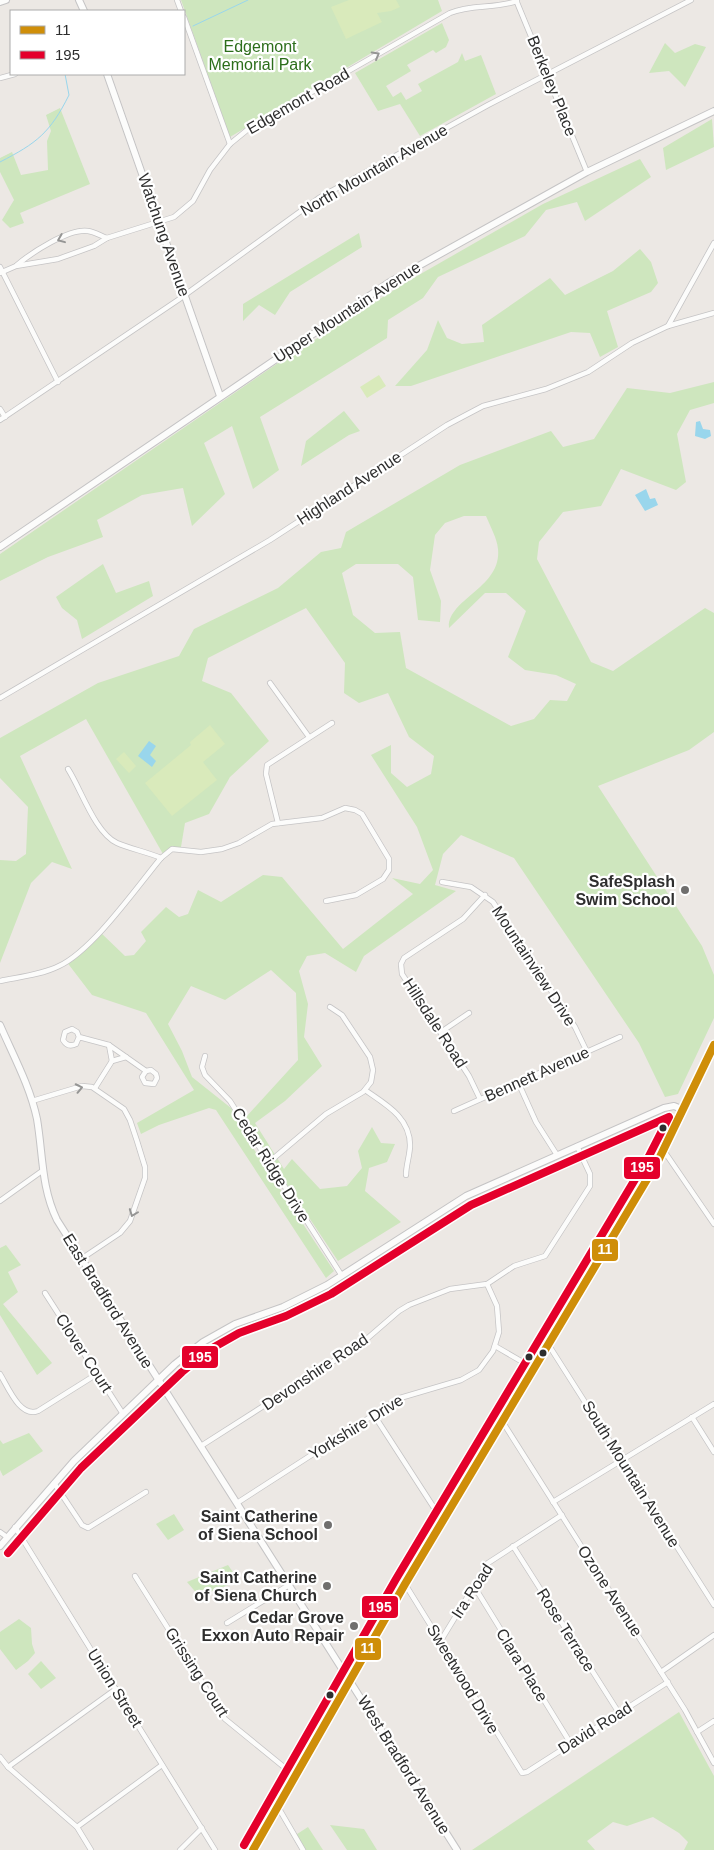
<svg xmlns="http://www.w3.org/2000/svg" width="714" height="1850" font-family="Arial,sans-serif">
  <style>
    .green { fill: #cee6be; fill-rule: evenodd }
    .pitch { fill: #d9eabb }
    .water { fill: #99d6ec }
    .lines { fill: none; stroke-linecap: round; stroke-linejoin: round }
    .stream { stroke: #99d6ec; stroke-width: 1 }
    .street-casing { stroke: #c5c4c5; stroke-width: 6 }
    .secondary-casing { stroke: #c5c4c5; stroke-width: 8 }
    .primary-casing { stroke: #c6c5c4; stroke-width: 9 }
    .street { stroke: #fcfcfb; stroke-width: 4.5 }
    .secondary { stroke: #fcfcfb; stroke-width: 6 }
    .primary { stroke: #e8e4d6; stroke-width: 7 }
    .bus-1-casing { stroke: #fff; stroke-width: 11 }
    .bus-2-casing { stroke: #fff; stroke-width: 11 }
    .bus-1 { stroke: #cf8e09; stroke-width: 8 }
    .bus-2 { stroke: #e4002b; stroke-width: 8 }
    .oneway { stroke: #959594 }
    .poi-dot { fill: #706f6e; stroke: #fff; stroke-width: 2 }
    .bus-dot { fill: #2e2e2e; stroke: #fff; stroke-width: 2 }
    .labels { text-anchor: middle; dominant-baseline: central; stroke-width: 4.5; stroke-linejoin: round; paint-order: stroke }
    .park-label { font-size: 16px; fill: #2c6e1b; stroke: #fff }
    .street-label { font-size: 16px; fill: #2e2e2e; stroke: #fff }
    .poi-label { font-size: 16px; font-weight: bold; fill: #2e2e2e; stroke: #fff; text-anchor: end }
    .line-badge { stroke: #fff; stroke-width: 2 }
    .badge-label { font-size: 14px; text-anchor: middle; font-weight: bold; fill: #fff }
  </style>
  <rect width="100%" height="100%" fill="#ece8e4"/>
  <g class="green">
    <polygon points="181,0 438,0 442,11 230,137"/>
    <polygon points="442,23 449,40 446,47 436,53 433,50 407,65 411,71 386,86 393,97 401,92 406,100 422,91 418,84 458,62 462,53 465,61 481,55 496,94 420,136 400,104 378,111 355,73"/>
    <polygon points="665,43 675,53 695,44 706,47 685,87 669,71 649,73"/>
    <polygon points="60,108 90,184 20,213 24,223 10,228 2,220 14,200 0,172 0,158 12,152 21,175 48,170 47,141 51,131 46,115"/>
    <polygon points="712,119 714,147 666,170 663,148"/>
    <polygon points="640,159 651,177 585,221 577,202 546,210 525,236 438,277 423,298 388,320 387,338 260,417 279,470 253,489 232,426 204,443 225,494 192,526 183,488 142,495 97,520 103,537 48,557 0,581 0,554 281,361 410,280 543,204"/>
    <polygon points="359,233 362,247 290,292 275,315 259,305 243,321 243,304"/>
    <polygon points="640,249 651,262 658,283 651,292 607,311 618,347 600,357 590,333 571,332 411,386 395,386 427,350 438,320 447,338 462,344 484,342 482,325 550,278 565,295 613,271"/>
    <path d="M714,382V403L690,410L677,434L686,482L676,490L621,469L601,506L563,512L539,542L537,559L591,662L613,671L705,608L714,613V732L689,750L598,786L702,946L714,975V1018L678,1094L665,1097L639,1043L514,858L461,835L443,854L435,885L456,891L364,956L356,972L325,953L307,956L299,971L308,1004L304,1037L322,1066L285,1101L255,1123L284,1169L292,1159L320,1189L347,1186L362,1168L358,1151L372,1127L381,1143L395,1144L387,1162L369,1168L365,1191L401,1222L338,1261L274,1165L246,1117L298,1060L296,993L271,970L225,1000L191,986L168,1024L182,1051L192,1077L231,1108L253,1148L334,1271L326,1278L216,1110L209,1108L159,1125L141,1134L137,1123L194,1090L146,1013L92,995L66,961L99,931L125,956L134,955L146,941L141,932L166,907L179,917L188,914L198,890L221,902L263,875L282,877L343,949L413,894L392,878L420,884L433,870L417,827L371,755L391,745V773L407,787L431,774L434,756L409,737L388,693L359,703L344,693L345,663L306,608L208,658L202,681L231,693L269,741L230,777L209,814L185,823L181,847L163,854L86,719L20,756L72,869L52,862L31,883L0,963V860L16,861L26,854L28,807L0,778V738L98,683L179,656L194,629L278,588L321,552L341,548L346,532L460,465L551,431L563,447L594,439L627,388L670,393ZM464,516H486C490,526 497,538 498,549C502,588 447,599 449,628L485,593H506L526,611L508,657L525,670L556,675L576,684L567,701L550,700L534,719L511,726L406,668L400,632L375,633L353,615L342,573L356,564H398L413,577L418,620L440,622L441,601L430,570L435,535L445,523Z"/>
    <polygon points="344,411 360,431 349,435 301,466 306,441"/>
    <polygon points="103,564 116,593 149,581 153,596 82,639 77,620 62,608 56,597"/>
    <polygon points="6,1245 21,1265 8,1272 18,1292 3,1304 52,1363 37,1375 0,1315 0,1248"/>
    <polygon points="29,1433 43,1451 3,1476 0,1470 0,1440 3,1444"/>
    <polygon points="174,1514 184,1530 168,1540 156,1524"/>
    <polygon points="228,1565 239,1581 199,1596 187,1582"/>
    <polygon points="19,1619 31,1628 32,1644 35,1653 28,1661 16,1670 0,1649 0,1632"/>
    <polygon points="41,1661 56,1678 41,1689 28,1674"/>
    <polygon points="679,1712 714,1776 714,1850 684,1850 688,1842 679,1833 653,1817 627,1826 613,1822 587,1841 595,1850 472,1850"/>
    <polygon points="330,1825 364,1829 377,1850 347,1850"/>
    <polygon points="308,1827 323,1850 303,1850 294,1836"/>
  </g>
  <g class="pitch">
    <polygon points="349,0 396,0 400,7 391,11 377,13 382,22 346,39 331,7"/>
    <polygon points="379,375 386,386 367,398 360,387"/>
    <polygon points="210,725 225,744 203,762 217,780 172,816 145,783 191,745 190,742"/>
    <polygon points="124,752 136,766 129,773 116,759"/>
  </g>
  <g class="water">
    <polygon points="700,421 703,429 710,430 711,436 705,439 695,436 696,422"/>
    <polygon points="646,489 650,499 655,498 658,505 645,511 635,495"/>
    <polygon points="149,741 156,746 150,755 156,761 152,767 138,756"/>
  </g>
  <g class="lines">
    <g class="stream">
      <polyline points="193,26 248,0"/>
      <path d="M0,162C37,143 50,133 69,95L65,74"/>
    </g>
    <defs>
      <g id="street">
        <polyline points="177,0 181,11"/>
        <polyline points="516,0 587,172"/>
        <polyline points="184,17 230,144"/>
        <polyline points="0,78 15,74"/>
        <path d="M17,265C31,253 69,228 88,231C95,232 101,236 107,238"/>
        <polyline points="0,267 58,382"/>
        <path d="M0,273L16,266L58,259L94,246L107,238L174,217L193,201L210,170L230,144L252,126L450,13C472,4 495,9 517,1"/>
        <polyline points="668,326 714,243"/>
        <polyline points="0,409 5,417"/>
        <polyline points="0,420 178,300 319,198 488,105 691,0"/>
        <polyline points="270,683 309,737"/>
        <polyline points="0,698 270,540 447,425 483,406 546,389 588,372 632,343 668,326 714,313"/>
        <path d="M68,769C81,789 95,833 117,843C131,849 147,852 161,858"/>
        <polyline points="278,823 266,774 267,765 332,723"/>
        <polyline points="442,882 471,887 493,902 575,1027 587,1052"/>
        <path d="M0,981C19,977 41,975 59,966C93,950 136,888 161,858L172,849L201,852L222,849L239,843L272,824L322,818L345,808L355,810L362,814L389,859V870L383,879L356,895L326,901"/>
        <polyline points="441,1032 469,1013"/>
        <path d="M79,1037L76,1044C70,1047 66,1045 63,1040L65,1032L72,1029L77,1032L79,1037L109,1045L146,1071L142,1077L145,1083L154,1084L157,1078L156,1074L151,1070L146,1071"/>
        <polyline points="109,1045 112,1061"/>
        <polyline points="205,1056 202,1067 205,1075 230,1101 342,1276"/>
        <polyline points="518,1082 536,1122 557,1155"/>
        <polyline points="95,1088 112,1061 126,1057"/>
        <path d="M365,1090C385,1104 410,1117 410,1145C410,1155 406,1165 406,1175"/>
        <polyline points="480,1099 469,1076 402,974 401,964 404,958 463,919 485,895"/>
        <polyline points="32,1101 82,1086 92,1087 124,1109 130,1120 137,1141 145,1167 145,1178 130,1221 120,1233 81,1259"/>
        <polyline points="454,1111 620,1037"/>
        <polyline points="664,1151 714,1224"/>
        <polyline points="268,1163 326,1114 363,1092 371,1082 373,1070 370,1057 342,1015 330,1007"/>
        <polyline points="0,1201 42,1171"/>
        <polyline points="45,1293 123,1414"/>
        <polyline points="548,1344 714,1605"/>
        <polyline points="495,1346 533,1368"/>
        <path d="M0,1374C8,1387 20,1418 38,1411L97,1374"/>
        <polyline points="374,1415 438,1514 444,1517"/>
        <polyline points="692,1417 714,1452"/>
        <polyline points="502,1421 685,1710 714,1763"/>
        <polyline points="201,1446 362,1343 399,1311 409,1305 450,1289 487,1284 514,1266 545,1256 590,1186 590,1174 577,1146"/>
        <polyline points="54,1483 82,1525 88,1528 146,1492"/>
        <polyline points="553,1502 714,1404"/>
        <polyline points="237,1503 400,1398 461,1380 479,1370 493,1351 499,1332 497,1306 487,1284"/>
        <polyline points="15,1527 215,1850"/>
        <polyline points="0,1532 7,1537"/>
        <polyline points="513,1546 619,1713"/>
        <polyline points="135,1576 225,1719 295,1776"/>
        <polyline points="405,1584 522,1773 527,1772 668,1682"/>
        <polyline points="474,1586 571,1744"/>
        <polyline points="227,1623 289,1585"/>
        <polyline points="440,1642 488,1563 562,1515"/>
        <polyline points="661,1672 714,1635"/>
        <polyline points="697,1732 714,1721"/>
        <polyline points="0,1757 8,1767 77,1827 91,1850"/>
        <polyline points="8,1767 116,1689"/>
        <polyline points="278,1807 303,1850"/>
        <polyline points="77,1827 162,1765"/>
        <polyline points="180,1850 202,1828"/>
      </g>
      <g id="secondary">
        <polyline points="79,0 84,11"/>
        <polyline points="0,2 6,0"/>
        <polyline points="107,74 220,396"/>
        <polyline points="0,547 388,283 587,172 714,111"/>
        <path d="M0,1025C13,1055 30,1086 37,1119C43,1154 41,1187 57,1220L457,1850"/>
        <polyline points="0,1546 74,1461 175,1364 203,1342 235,1324 283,1307 327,1285 466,1196 664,1108 674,1106 684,1110"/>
      </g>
      <polyline id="primary" points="253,1850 405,1584 658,1161 714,1045"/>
    </defs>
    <use href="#street" class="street-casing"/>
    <use href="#secondary" class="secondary-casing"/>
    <use href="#primary" class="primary-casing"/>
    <use href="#street" class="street"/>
    <use href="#secondary" class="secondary"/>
    <use href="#primary" class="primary"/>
    <defs>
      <polyline id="bus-1" points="253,1850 405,1584 658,1161 714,1045"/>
      <polyline id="bus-2" points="8,1553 81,1468 182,1372 209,1350 239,1333 286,1316 331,1294 471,1205 669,1117 649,1156 396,1579 244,1845"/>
    </defs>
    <use href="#bus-1" class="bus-1-casing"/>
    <use href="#bus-2" class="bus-2-casing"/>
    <use href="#bus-1" class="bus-1"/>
    <use href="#bus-2" class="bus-2"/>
  </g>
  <defs><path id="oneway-chevron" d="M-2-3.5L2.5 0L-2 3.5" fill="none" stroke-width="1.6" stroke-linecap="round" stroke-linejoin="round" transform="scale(1.25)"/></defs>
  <g class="oneway">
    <use href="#oneway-chevron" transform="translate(376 55) rotate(-30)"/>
    <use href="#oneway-chevron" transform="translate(61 239) rotate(158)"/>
    <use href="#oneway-chevron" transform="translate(79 1088) rotate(-12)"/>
    <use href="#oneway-chevron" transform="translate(133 1213) rotate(111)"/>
  </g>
  <g class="poi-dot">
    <circle cx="685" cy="890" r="5"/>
    <circle cx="328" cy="1525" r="5"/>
    <circle cx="327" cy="1586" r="5"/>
    <circle cx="354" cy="1626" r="5"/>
  </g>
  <g class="bus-dot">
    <circle cx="663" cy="1128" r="4.5"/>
    <circle cx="543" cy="1353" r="4.5"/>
    <circle cx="529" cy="1357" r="4.5"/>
    <circle cx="330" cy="1695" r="4.5"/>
  </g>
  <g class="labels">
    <g class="park-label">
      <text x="260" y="46">Edgemont<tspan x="260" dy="18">Memorial Park</tspan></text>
    </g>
    <g class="street-label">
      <text transform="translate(552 86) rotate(68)">Berkeley Place</text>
      <text transform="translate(298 101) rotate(-30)">Edgemont Road</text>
      <text transform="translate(374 170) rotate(-30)">North Mountain Avenue</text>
      <text transform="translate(164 235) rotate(71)">Watchung Avenue</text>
      <text transform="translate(347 312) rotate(-33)">Upper Mountain Avenue</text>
      <text transform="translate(349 488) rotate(-33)">Highland Avenue</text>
      <text transform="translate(534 966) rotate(57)">Mountainview Drive</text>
      <text transform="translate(435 1023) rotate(57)">Hillsdale Road</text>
      <text transform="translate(537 1074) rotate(-24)">Bennett Avenue</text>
      <text transform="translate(271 1165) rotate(58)">Cedar Ridge Drive</text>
      <text transform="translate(108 1301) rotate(58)">East Bradford Avenue</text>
      <text transform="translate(84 1353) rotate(57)">Clover Court</text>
      <text transform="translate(315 1372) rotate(-34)">Devonshire Road</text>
      <text transform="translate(356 1427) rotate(-32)">Yorkshire Drive</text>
      <text transform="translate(631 1474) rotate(58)">South Mountain Avenue</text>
      <text transform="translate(472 1591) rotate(-57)">Ira Road</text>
      <text transform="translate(610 1591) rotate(57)">Ozone Avenue</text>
      <text transform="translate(566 1630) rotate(58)">Rose Terrace</text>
      <text transform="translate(522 1665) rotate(58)">Clara Place</text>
      <text transform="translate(197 1672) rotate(57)">Grissing Court</text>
      <text transform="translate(463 1679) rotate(59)">Sweetwood Drive</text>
      <text transform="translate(115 1688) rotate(58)">Union Street</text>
      <text transform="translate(595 1728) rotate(-32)">David Road</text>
      <text transform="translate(404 1765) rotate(58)">West Bradford Avenue</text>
    </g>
    <g class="poi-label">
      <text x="675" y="881">SafeSplash<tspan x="675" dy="18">Swim School</tspan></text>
      <text x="318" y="1516">Saint Catherine<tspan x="318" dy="18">of Siena School</tspan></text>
      <text x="317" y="1577">Saint Catherine<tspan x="317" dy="18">of Siena Church</tspan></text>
      <text x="344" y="1617">Cedar Grove<tspan x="344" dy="18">Exxon Auto Repair</tspan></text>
    </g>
  </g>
  <g class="line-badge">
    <rect x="623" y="1156" width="38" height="24" rx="5" fill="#e4002b"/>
    <rect x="591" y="1238" width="28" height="24" rx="5" fill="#cf8e09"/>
    <rect x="181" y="1345" width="38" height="24" rx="5" fill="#e4002b"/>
    <rect x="361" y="1595" width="38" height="24" rx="5" fill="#e4002b"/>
    <rect x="354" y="1637" width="28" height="24" rx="5" fill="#cf8e09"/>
  </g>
  <g class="badge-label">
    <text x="642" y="1172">195</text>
    <text x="605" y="1254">11</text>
    <text x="200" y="1362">195</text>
    <text x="380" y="1612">195</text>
    <text x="368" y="1653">11</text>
  </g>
  <rect x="10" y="10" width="175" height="65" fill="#ffffff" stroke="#ababab"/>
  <rect x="20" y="26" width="25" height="8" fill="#cf8e09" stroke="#ababab"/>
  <text x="55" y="35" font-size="15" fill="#2e2e2e">11</text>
  <rect x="20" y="51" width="25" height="8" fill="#e4002b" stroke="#ababab"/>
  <text x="55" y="60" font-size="15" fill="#2e2e2e">195</text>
</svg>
